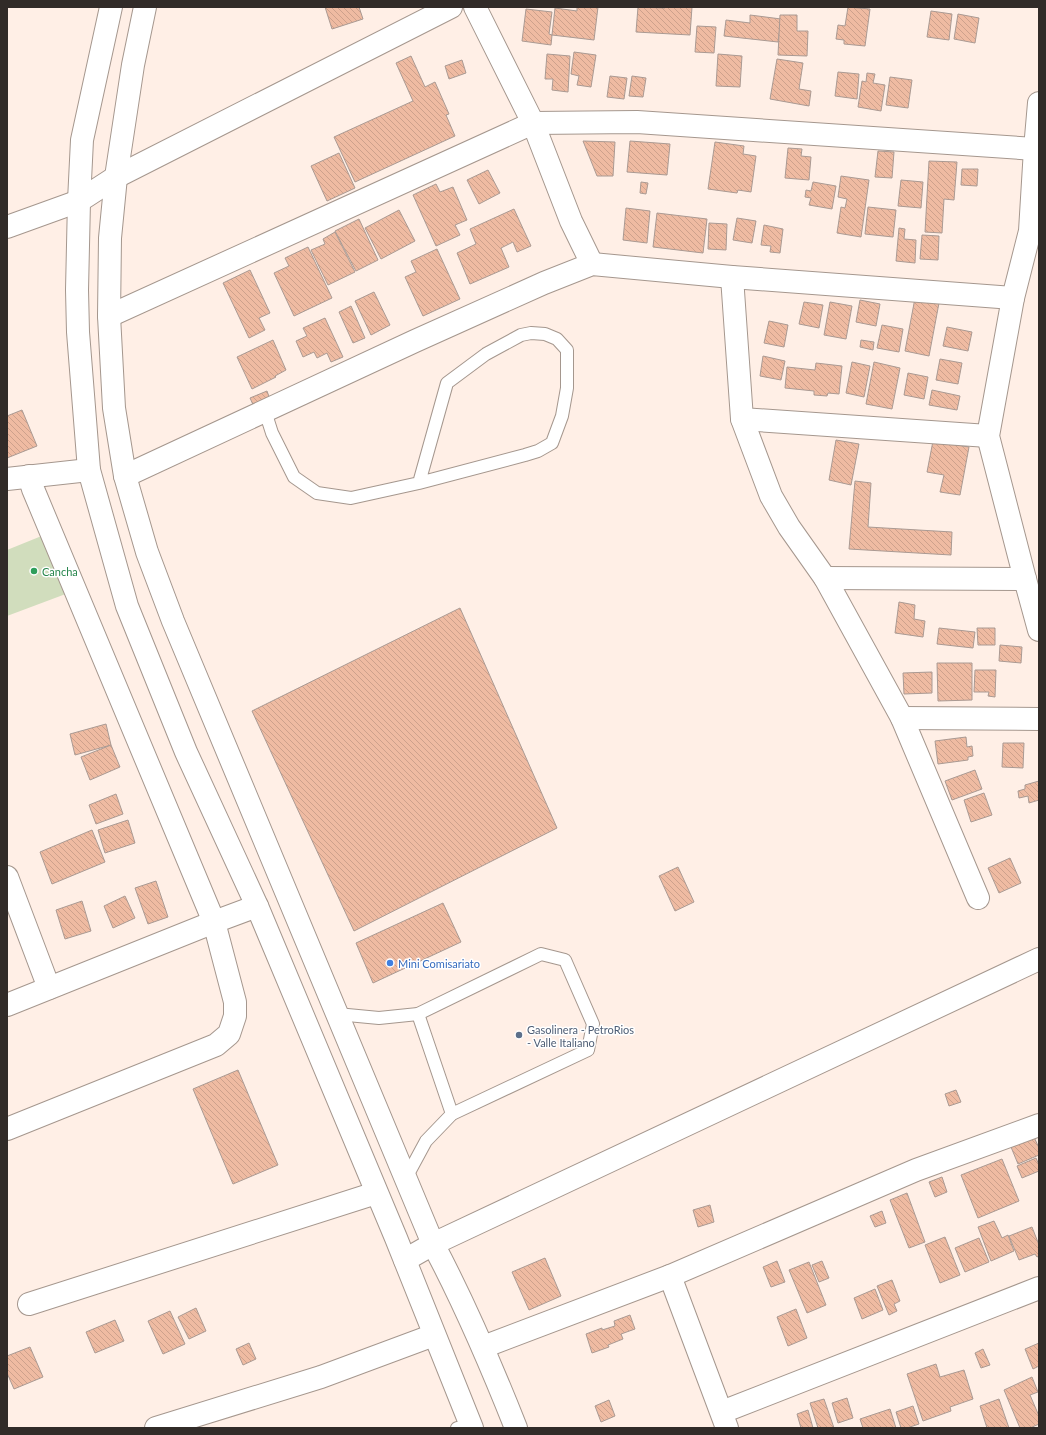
<svg xmlns="http://www.w3.org/2000/svg" width="1046" height="1435" font-family="Lato,sans-serif">
  <style>
    .grass { fill: #d1ddbd }
    .building { fill: url(#building-back-hatch); stroke: #aa9a93 }
    .lines { fill: none; stroke-linecap: round; stroke-linejoin: round }
    .lane-casing { stroke: #a5978e; stroke-width: 14 }
    .street-casing { stroke: #a5978e; stroke-width: 24 }
    .secondary-casing { stroke: #a5978e; stroke-width: 24 }
    .lane { stroke: #fff; stroke-width: 12 }
    .street { stroke: #fff; stroke-width: 22 }
    .secondary { stroke: #fff; stroke-width: 22 }
    .leisure-dot { fill: #2e9e5b; stroke: #fff; stroke-width: 1.5 }
    .shop-dot { fill: #3f7fe0; stroke: #fff; stroke-width: 1.5 }
    .service-dot { fill: #5c6f8a; stroke: #fff; stroke-width: 1.5 }
    .labels { text-anchor: middle; dominant-baseline: central; stroke-width: 3; stroke-linejoin: round; paint-order: stroke }
    .leisure-label { font-size: 11px; fill: #27864d; stroke: #fff; text-anchor: start }
    .shop-label { font-size: 11px; fill: #366cbe; stroke: #fff; text-anchor: start }
    .service-label { font-size: 11px; fill: #4e5e75; stroke: #fff; text-anchor: start }
  </style>
  <defs>
    <pattern id="building-back-hatch" width="6" height="6" patternUnits="userSpaceOnUse"><rect width="6" height="6" fill="#efbba2"/><path d="M-1 5l2 2M0 0l6 6M5-1l2 2" fill="none" stroke="#cda18c"/></pattern>
  </defs>
  <rect width="100%" height="100%" fill="#ffefe6"/>
  <polygon class="grass" points="44,535 71,592 7,616 7,550"/>
  <g class="building">
    <polygon points="325,7 359,7 363,19 332,29"/>
    <polygon points="577,7 598,7 594,40 552,35 555,8 577,11"/>
    <polygon points="638,7 665,8 665,7 692,7 690,35 636,32"/>
    <polygon points="848,7 870,9 865,46 844,44 844,40 836,39 838,25 845,26"/>
    <polygon points="526,9 552,12 549,34 552,35 551,45 522,41"/>
    <polygon points="931,11 952,14 949,40 927,37"/>
    <polygon points="958,14 979,18 975,43 954,39"/>
    <polygon points="750,15 781,19 778,42 724,36 726,20 750,23"/>
    <polygon points="780,15 797,15 797,31 808,31 807,56 778,55"/>
    <polygon points="697,26 716,27 714,53 695,52"/>
    <polygon points="574,52 596,55 591,87 577,85 579,76 571,74"/>
    <polygon points="547,54 570,56 568,92 552,90 553,79 545,79"/>
    <polygon points="718,54 742,56 740,87 716,86"/>
    <polygon points="411,56 425,87 435,82 449,114 446,115 455,136 355,182 334,137 413,101 396,63"/>
    <polygon points="777,59 803,63 799,89 811,91 809,106 770,99"/>
    <polygon points="462,60 466,73 449,79 445,66"/>
    <polygon points="838,72 859,74 857,99 835,96"/>
    <polygon points="867,73 875,74 873,83 885,85 881,111 858,107 862,81 866,82"/>
    <polygon points="610,76 627,78 624,99 607,97"/>
    <polygon points="632,76 646,78 643,97 629,96"/>
    <polygon points="890,77 912,80 908,108 886,105"/>
    <polygon points="583,141 615,142 613,176 597,176"/>
    <polygon points="630,141 670,144 667,175 627,172"/>
    <polygon points="715,142 744,146 743,154 756,156 751,192 738,190 737,193 708,189"/>
    <polygon points="788,148 802,149 801,156 811,157 809,180 785,178"/>
    <polygon points="878,151 894,152 892,178 875,177"/>
    <polygon points="339,153 355,188 327,201 311,166"/>
    <polygon points="929,161 957,162 954,200 944,199 942,233 925,232"/>
    <polygon points="962,169 978,169 977,186 961,185"/>
    <polygon points="488,170 500,193 479,204 467,180"/>
    <polygon points="841,176 869,180 861,237 837,233 841,207 845,208 847,199 838,197"/>
    <polygon points="901,180 923,182 921,208 898,206"/>
    <polygon points="641,182 648,183 646,194 640,193"/>
    <polygon points="813,182 836,186 832,209 809,205 811,198 805,197 806,190 811,191"/>
    <polygon points="436,184 440,192 453,187 467,220 455,225 460,235 436,246 413,195"/>
    <polygon points="868,207 896,210 893,237 865,234"/>
    <polygon points="626,208 650,211 647,243 623,240"/>
    <polygon points="514,209 531,246 517,252 513,242 501,248 509,267 470,284 457,253 476,244 470,229"/>
    <polygon points="399,210 415,241 381,259 365,228"/>
    <polygon points="657,213 707,219 703,253 653,247"/>
    <polygon points="737,218 756,221 752,243 733,240"/>
    <polygon points="359,219 378,260 356,271 335,231"/>
    <polygon points="709,223 727,224 726,250 708,249"/>
    <polygon points="764,225 783,229 780,253 770,252 771,246 761,245"/>
    <polygon points="899,228 905,229 904,239 916,240 915,263 896,261"/>
    <polygon points="335,232 355,272 328,285 311,250 325,244 323,239"/>
    <polygon points="922,235 939,236 938,260 920,259"/>
    <polygon points="308,247 332,298 294,316 274,273 289,266 285,258"/>
    <polygon points="437,249 460,299 423,316 405,277 416,272 411,261"/>
    <polygon points="250,270 270,313 259,318 265,330 249,338 223,283"/>
    <polygon points="374,292 390,325 371,335 355,301"/>
    <polygon points="915,298 939,303 929,356 905,351"/>
    <polygon points="860,300 880,304 876,326 856,322"/>
    <polygon points="804,302 823,305 819,328 799,324"/>
    <polygon points="830,302 852,306 846,339 824,335"/>
    <polygon points="351,306 365,338 353,343 339,312"/>
    <polygon points="325,318 343,357 331,362 327,353 317,358 314,352 303,357 296,341 307,336 303,328"/>
    <polygon points="769,321 788,325 784,347 764,343"/>
    <polygon points="882,325 903,329 899,352 877,348"/>
    <polygon points="947,327 972,332 968,351 943,346"/>
    <polygon points="273,340 286,370 275,376 276,377 252,389 237,357"/>
    <polygon points="861,340 874,342 873,350 860,347"/>
    <polygon points="763,356 785,361 781,380 760,376"/>
    <polygon points="940,359 962,363 958,384 936,380"/>
    <polygon points="852,362 870,366 864,397 846,393"/>
    <polygon points="874,362 900,368 892,409 866,404"/>
    <polygon points="816,363 842,366 839,394 828,393 827,396 814,395 814,391 785,388 787,367 815,370"/>
    <polygon points="908,373 928,377 924,399 904,395"/>
    <polygon points="932,390 960,396 957,410 929,405"/>
    <polygon points="267,391 271,402 255,409 250,398"/>
    <polygon points="22,410 37,446 7,458 7,416"/>
    <polygon points="836,440 859,444 851,485 829,480"/>
    <polygon points="933,441 969,447 960,495 940,492 944,475 927,472"/>
    <polygon points="855,481 871,483 868,527 952,532 951,555 849,549"/>
    <polygon points="899,602 915,605 914,619 925,621 923,637 895,633"/>
    <polygon points="460,608 557,828 354,931 252,711"/>
    <polygon points="939,628 975,632 973,648 937,644"/>
    <polygon points="977,628 995,628 995,645 978,645"/>
    <polygon points="1000,645 1022,647 1021,663 999,661"/>
    <polygon points="937,663 972,663 972,700 938,701"/>
    <polygon points="975,670 996,670 995,697 988,696 989,692 974,692"/>
    <polygon points="932,672 932,693 904,694 903,673"/>
    <polygon points="106,724 111,745 75,755 70,734"/>
    <polygon points="966,737 967,747 972,746 973,756 968,757 968,760 938,764 935,741"/>
    <polygon points="1003,743 1024,743 1023,768 1002,767"/>
    <polygon points="111,745 120,767 90,780 81,757"/>
    <polygon points="975,770 982,789 952,800 945,781"/>
    <polygon points="1039,781 1039,800 1029,803 1028,796 1019,798 1018,791 1025,789 1025,785"/>
    <polygon points="984,793 992,815 971,822 964,800"/>
    <polygon points="116,794 123,814 96,824 89,805"/>
    <polygon points="128,820 135,843 105,853 98,830"/>
    <polygon points="92,830 105,862 52,884 40,852"/>
    <polygon points="1010,858 1021,883 999,893 988,868"/>
    <polygon points="678,867 694,902 675,911 659,876"/>
    <polygon points="156,881 168,917 148,924 135,888"/>
    <polygon points="125,896 135,918 113,928 104,906"/>
    <polygon points="82,901 91,931 65,939 56,910"/>
    <polygon points="443,903 461,942 373,983 356,943"/>
    <polygon points="238,1070 278,1165 233,1184 193,1089"/>
    <polygon points="956,1090 961,1102 949,1106 945,1094"/>
    <polygon points="1034,1137 1039,1148 1039,1155 1018,1164 1011,1147"/>
    <polygon points="1036,1158 1039,1165 1039,1171 1022,1178 1017,1166"/>
    <polygon points="1002,1159 1019,1201 978,1218 961,1175"/>
    <polygon points="942,1177 947,1192 935,1197 929,1182"/>
    <polygon points="907,1193 925,1242 909,1248 890,1200"/>
    <polygon points="710,1205 714,1222 698,1227 693,1210"/>
    <polygon points="882,1211 886,1223 875,1227 870,1216"/>
    <polygon points="994,1221 1002,1238 1008,1235 1014,1251 991,1261 978,1227"/>
    <polygon points="1032,1227 1039,1245 1039,1256 1037,1257 1035,1254 1019,1260 1009,1236"/>
    <polygon points="945,1237 960,1275 940,1283 925,1245"/>
    <polygon points="979,1238 989,1262 965,1272 955,1248"/>
    <polygon points="545,1258 561,1296 529,1310 512,1272"/>
    <polygon points="777,1261 785,1282 771,1287 763,1267"/>
    <polygon points="822,1261 829,1278 819,1282 812,1265"/>
    <polygon points="809,1262 826,1305 807,1313 789,1270"/>
    <polygon points="892,1280 900,1301 894,1304 897,1311 889,1315 877,1286"/>
    <polygon points="875,1289 883,1310 862,1319 854,1298"/>
    <polygon points="196,1308 206,1331 189,1339 178,1317"/>
    <polygon points="796,1309 807,1338 788,1346 777,1317"/>
    <polygon points="170,1311 185,1344 163,1354 148,1321"/>
    <polygon points="630,1315 635,1329 621,1334 623,1339 608,1345 609,1347 592,1353 586,1334 602,1328 602,1330 615,1326 614,1321"/>
    <polygon points="115,1320 124,1341 95,1353 86,1332"/>
    <polygon points="249,1343 256,1359 243,1365 236,1349"/>
    <polygon points="1039,1343 1039,1366 1033,1369 1025,1349"/>
    <polygon points="30,1347 43,1377 14,1389 7,1373 7,1356"/>
    <polygon points="983,1349 990,1365 981,1368 975,1353"/>
    <polygon points="936,1364 940,1377 964,1370 973,1399 950,1407 951,1411 923,1421 907,1374"/>
    <polygon points="1032,1377 1038,1392 1030,1395 1039,1416 1039,1424 1030,1428 1020,1428 1004,1390"/>
    <polygon points="847,1398 853,1418 838,1423 832,1403"/>
    <polygon points="824,1399 834,1428 818,1428 810,1403"/>
    <polygon points="999,1399 1009,1428 987,1428 980,1406"/>
    <polygon points="609,1400 615,1416 601,1422 595,1406"/>
    <polygon points="913,1406 919,1424 907,1428 901,1428 896,1412"/>
    <polygon points="890,1409 896,1428 863,1428 860,1419"/>
    <polygon points="808,1410 813,1428 801,1428 797,1414"/>
  </g>
  <g class="lines">
    <defs>
      <g id="lane">
        <polyline points="265,411 272,433 294,477 317,493 351,498 419,483 525,455 538,451 552,443 562,416 567,388 567,350 557,339 545,334 531,333 521,335 486,354 447,383 419,483"/>
        <polyline points="337,1014 379,1018 418,1014 541,954 565,960 593,1024 588,1050 452,1114 426,1141 406,1178"/>
        <polyline points="418,1014 452,1114"/>
        <polyline points="457,1428 471,1425"/>
      </g>
      <g id="street">
        <polyline points="475,7 533,123 571,221 592,264"/>
        <polyline points="1039,103 1035,149 1030,231 1013,298 988,436 1025,579 1039,630"/>
        <polyline points="7,227 79,201 116,177 451,7"/>
        <polyline points="732,277 742,419 988,436"/>
        <polyline points="109,316 533,123 637,122 1035,149"/>
        <polyline points="742,419 771,496 789,527 825,578 902,718 978,898"/>
        <polyline points="125,476 415,341 544,283 592,264 732,277 1013,298"/>
        <polyline points="7,479 89,470"/>
        <polyline points="825,578 1025,579"/>
        <polyline points="902,718 1039,719"/>
        <polyline points="7,877 49,988"/>
        <polyline points="7,1005 214,922 257,906"/>
        <polyline points="7,1129 216,1045 229,1034 235,1016 235,1002 214,922 33,489 29,476"/>
        <polyline points="405,1260 433,1244 1039,959"/>
        <polyline points="670,1276 727,1428"/>
        <polyline points="29,1304 376,1193"/>
        <polyline points="483,1347 670,1276 916,1170 1039,1125"/>
        <polyline points="722,1412 1039,1288"/>
        <polyline points="156,1428 321,1377 434,1335"/>
      </g>
      <g id="secondary">
        <polyline points="111,7 82,140 79,201 77,290 78,332 89,470 127,606 186,752 257,906 396,1238 472,1428"/>
        <path d="M145,7L133,65L116,177L110,238L109,316L114,408L125,476L147,552L173,621L433,1244C465,1304 491,1365 516,1428"/>
      </g>
    </defs>
    <use href="#lane" class="lane-casing"/>
    <use href="#street" class="street-casing"/>
    <use href="#secondary" class="secondary-casing"/>
    <use href="#lane" class="lane"/>
    <use href="#street" class="street"/>
    <use href="#secondary" class="secondary"/>
  </g>
  <circle class="leisure-dot" cx="34" cy="571" r="4"/>
  <circle class="shop-dot" cx="390" cy="963" r="4"/>
  <circle class="service-dot" cx="519" cy="1035" r="4"/>
  <g class="labels">
    <g class="leisure-label">
      <text x="42" y="571">Cancha</text>
    </g>
    <g class="shop-label">
      <text x="398" y="963">Mini Comisariato</text>
    </g>
    <g class="service-label">
      <text x="527" y="1029">Gasolinera - PetroRios<tspan x="527" dy="13">- Valle Italiano</tspan></text>
    </g>
  </g>
  <rect width="1046" height="1435" fill="none" stroke="#312b28" stroke-width="16"/>
</svg>
